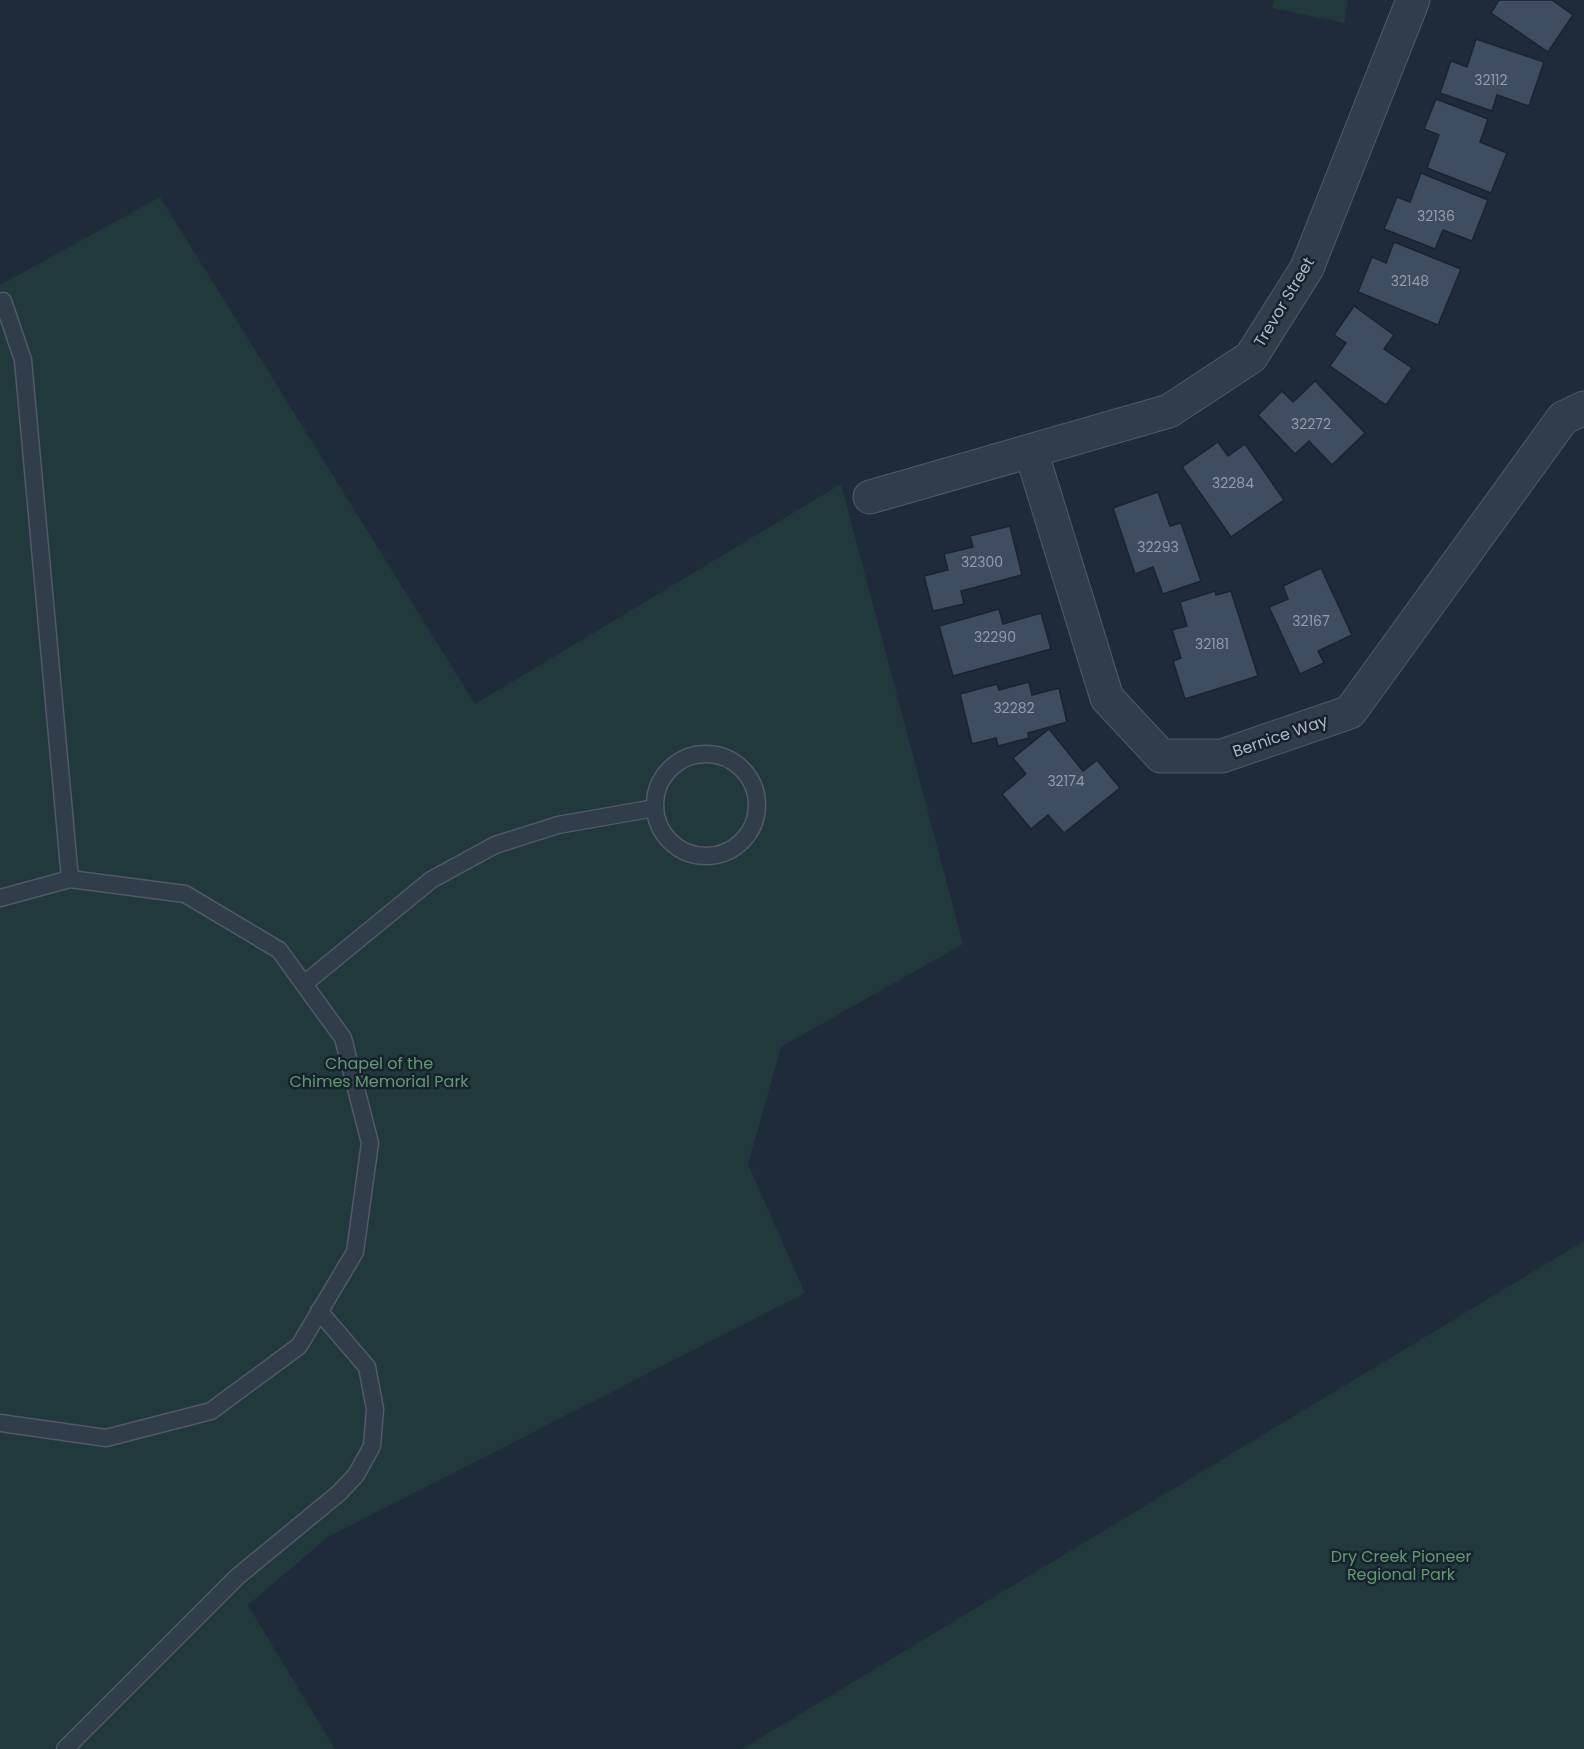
<svg xmlns="http://www.w3.org/2000/svg" width="1584" height="1749" font-family="Poppins,sans-serif">
  <style>
    .green { fill: #21393b }
    .building { fill: #3f4d60; stroke: #1a2431; stroke-width: 1.5 }
    .lines { fill: none; stroke-linecap: round; stroke-linejoin: round }
    .lane-casing { stroke: #505a68; stroke-width: 19 }
    .street-casing { stroke: #505a68; stroke-width: 35 }
    .lane { stroke: #323d4b; stroke-width: 16 }
    .street { stroke: #323d4b; stroke-width: 33 }
    .labels { text-anchor: middle; dominant-baseline: central; stroke-width: 5; stroke-linejoin: round; paint-order: stroke }
    .number-label { font-size: 14px; fill: #929cad }
    .street-label { font-size: 16px; fill: #adb7c7; stroke: #18222f }
    .park-label { font-size: 16px; fill: #629a6e; stroke: #18222f }
  </style>
  <rect width="100%" height="100%" fill="#1f2b3a"/>
  <g class="green">
    <polygon points="1274,0 1348,0 1344,23 1272,8"/>
    <polygon points="160,197 475,704 841,484 963,944 781,1047 748,1164 805,1293 328,1537 248,1605 335,1749 0,1749 0,285"/>
    <polygon points="1584,1241 1584,1749 742,1749"/>
  </g>
  <g class="building">
    <polygon points="1499,0 1552,0 1573,15 1548,52 1491,13"/>
    <polygon points="1476,39 1544,62 1529,106 1497,95 1492,111 1440,93 1451,61 1467,67"/>
    <polygon points="1436,99 1488,119 1480,142 1507,153 1491,193 1427,168 1439,135 1424,129"/>
    <polygon points="1421,173 1488,200 1472,241 1443,230 1435,249 1384,229 1397,197 1410,202"/>
    <polygon points="1394,242 1461,269 1438,325 1358,292 1372,257 1386,263"/>
    <polygon points="1354,306 1394,335 1384,349 1412,368 1386,405 1330,366 1346,343 1334,335"/>
    <polygon points="1315,381 1365,433 1332,465 1309,441 1295,454 1258,415 1282,391 1293,402"/>
    <polygon points="1218,442 1228,456 1245,444 1284,500 1231,537 1182,467"/>
    <polygon points="1158,492 1170,526 1181,523 1201,581 1163,594 1153,567 1135,574 1113,508"/>
    <polygon points="1010,526 1022,575 961,591 964,604 933,611 924,576 948,570 944,554 973,547 970,536"/>
    <polygon points="1321,568 1352,635 1318,651 1324,663 1300,674 1269,607 1288,599 1283,586"/>
    <polygon points="1215,591 1216,595 1231,591 1258,676 1185,699 1173,661 1181,658 1172,630 1187,626 1180,602"/>
    <polygon points="999,609 1003,624 1041,613 1051,649 953,676 939,626"/>
    <polygon points="1029,682 1032,695 1059,688 1067,722 1028,733 1029,738 998,746 996,738 972,744 960,694 997,684 999,690"/>
    <polygon points="1049,729 1083,771 1097,760 1120,788 1064,833 1048,815 1031,829 1002,794 1026,774 1013,758"/>
  </g>
  <g class="lines">
    <defs>
      <g id="lane">
        <polyline points="3,301 23,360 70,879"/>
        <circle cx="706" cy="805" r="51"/>
        <polyline points="0,898 70,879 185,894 279,950 343,1038 370,1143 355,1252 299,1346 211,1411 106,1438 0,1423"/>
        <polyline points="304,984 431,880 495,845 558,825 655,808"/>
        <polyline points="65,1749 237,1577 339,1493 356,1475 372,1446 375,1409 367,1367 319,1311"/>
      </g>
      <g id="street">
        <polyline points="1031,451 1107,698 1161,756 1222,756 1350,712 1563,418 1584,408"/>
        <polyline points="870,497 1169,411 1251,357 1307,268 1413,0"/>
      </g>
    </defs>
    <use href="#lane" class="lane-casing"/>
    <use href="#street" class="street-casing"/>
    <use href="#lane" class="lane"/>
    <use href="#street" class="street"/>
  </g>
  <g class="labels">
    <g class="number-label">
      <text x="1491" y="80">32112</text>
      <text x="1436" y="216">32136</text>
      <text x="1410" y="281">32148</text>
      <text x="1311" y="424">32272</text>
      <text x="1233" y="483">32284</text>
      <text x="1158" y="547">32293</text>
      <text x="982" y="562">32300</text>
      <text x="1311" y="621">32167</text>
      <text x="995" y="637">32290</text>
      <text x="1212" y="644">32181</text>
      <text x="1014" y="708">32282</text>
      <text x="1066" y="781">32174</text>
    </g>
    <g class="street-label">
      <text transform="translate(1284 302) rotate(-59)">Trevor Street</text>
      <text transform="translate(1280 736) rotate(-19)">Bernice Way</text>
    </g>
    <g class="park-label">
      <text x="379" y="1063">Chapel of the<tspan x="379" dy="18">Chimes Memorial Park</tspan></text>
      <text x="1401" y="1556">Dry Creek Pioneer<tspan x="1401" dy="18">Regional Park</tspan></text>
    </g>
  </g>
</svg>
